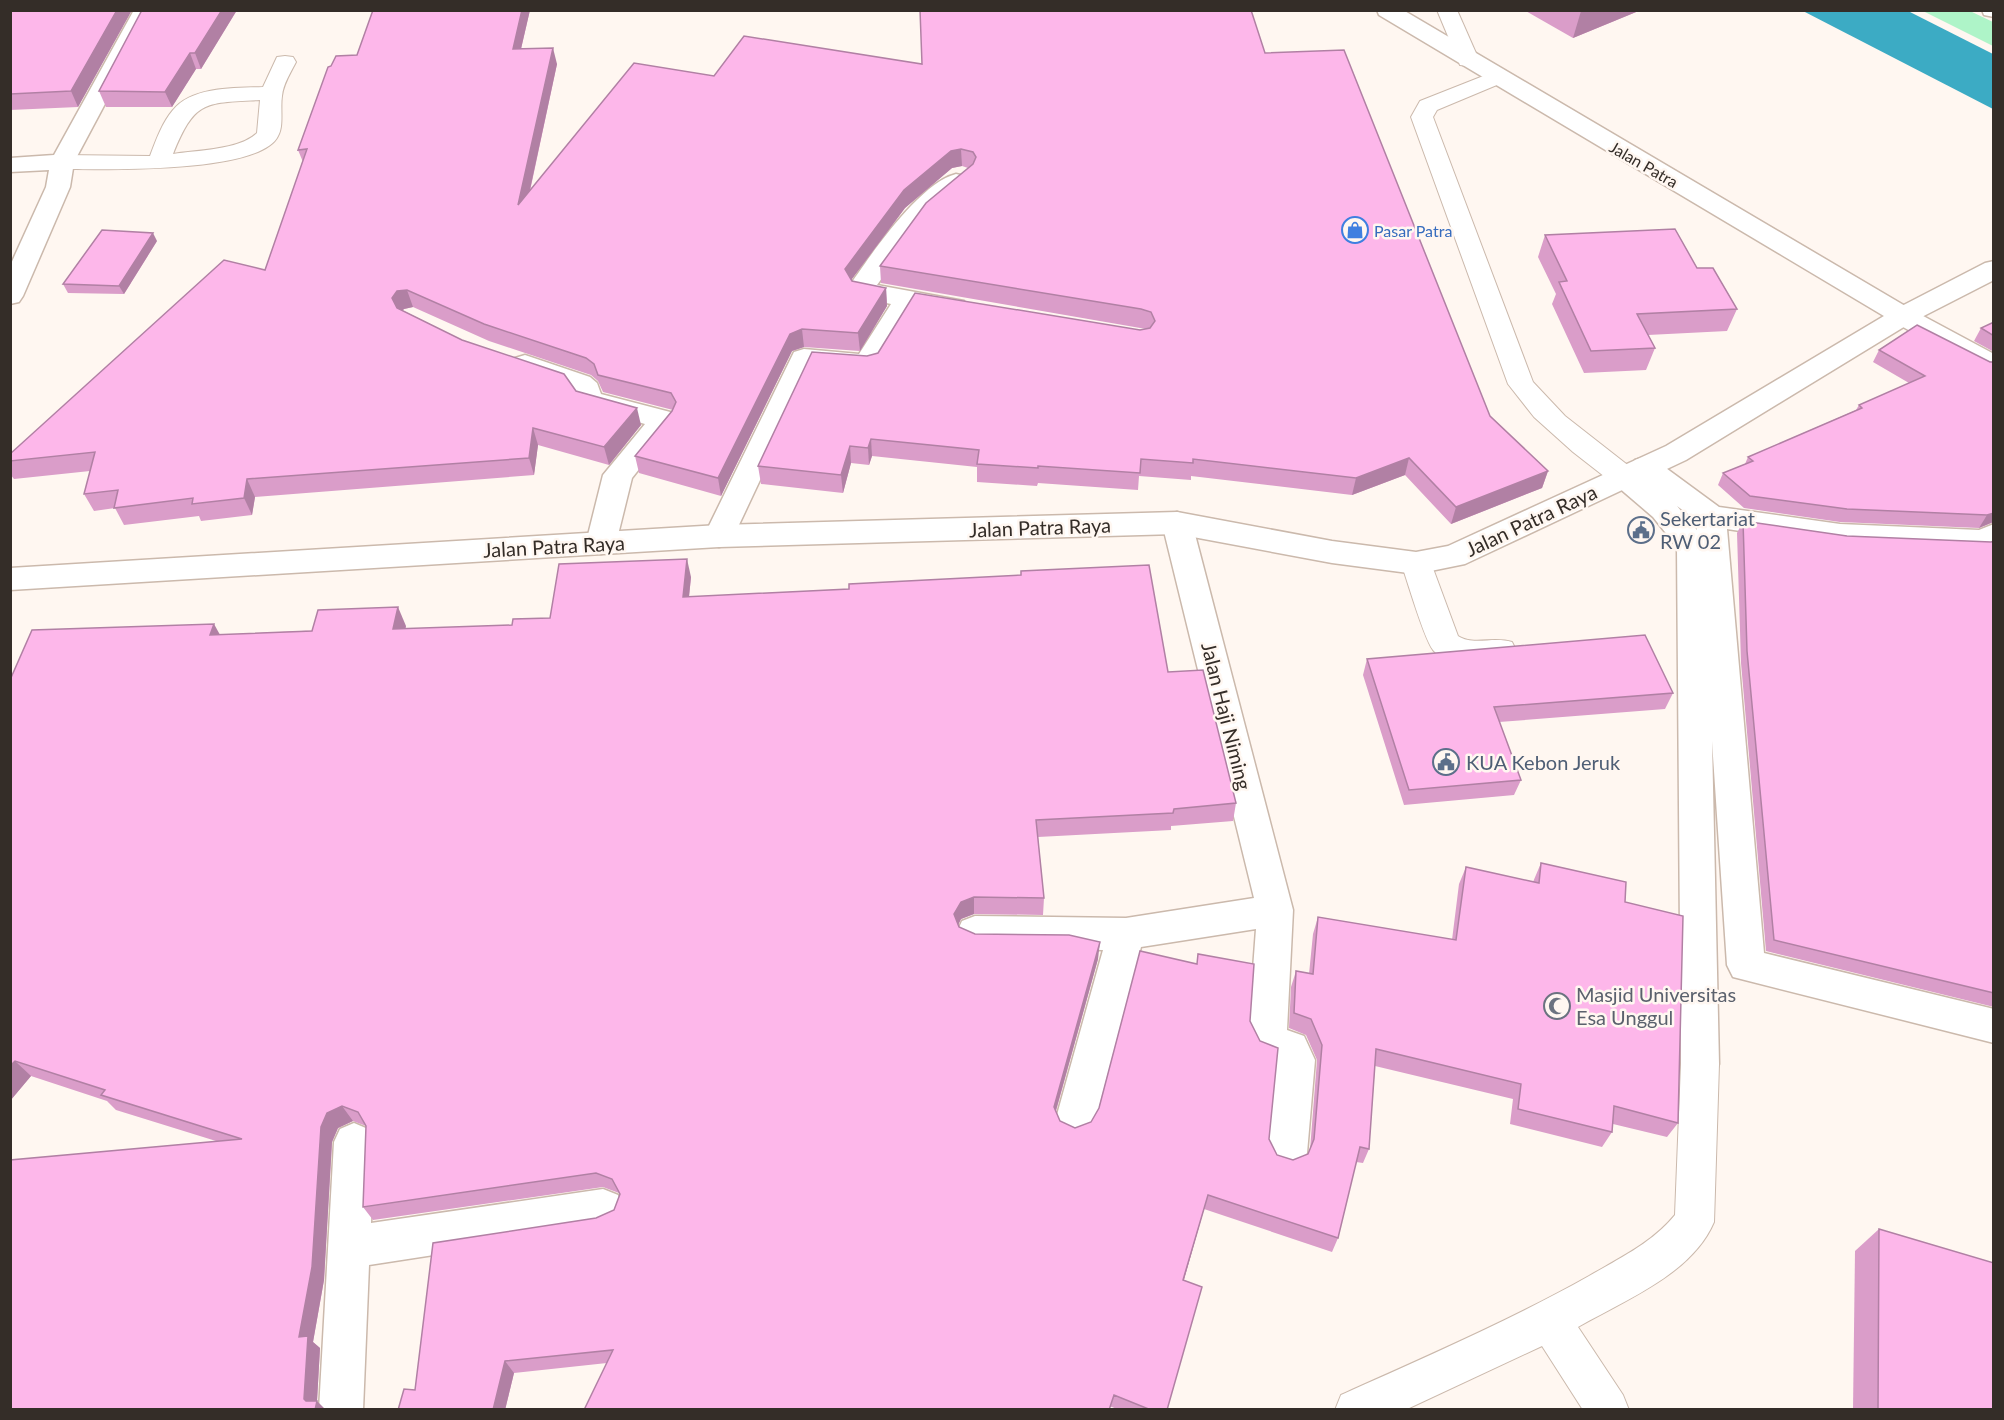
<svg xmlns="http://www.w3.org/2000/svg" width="2004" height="1420" font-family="Lato,sans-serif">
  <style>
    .green { fill: #aef4c8 }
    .water { fill: #3cabc4 }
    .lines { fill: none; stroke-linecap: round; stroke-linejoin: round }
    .service-casing { stroke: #cbb9ac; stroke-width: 2 }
    .minor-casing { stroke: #cbb9ac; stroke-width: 3 }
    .tertiary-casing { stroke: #cbb9ac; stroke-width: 3 }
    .service { fill: #fff; fill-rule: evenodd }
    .minor { fill: #fff; fill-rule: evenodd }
    .tertiary { fill: #fff; fill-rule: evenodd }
    .wall { fill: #da9dc9 }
    .shaded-wall { fill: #b180a4 }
    .building { fill: #fdb7ea; stroke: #b180a4; stroke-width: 1.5 }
    .labels { text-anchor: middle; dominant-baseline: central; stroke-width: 5; stroke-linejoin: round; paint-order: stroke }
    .far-street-label { font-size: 16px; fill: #342d28; stroke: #fff7f1 }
    .far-shop-label { font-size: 16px; fill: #366cbe; stroke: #fff7f1; text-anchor: start }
    .service-label { font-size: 20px; fill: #4e5e75; stroke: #fff7f1; text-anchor: start }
    .street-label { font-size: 20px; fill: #342d28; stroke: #fff7f1 }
    .worship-label { font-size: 20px; fill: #5b616d; stroke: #fff7f1; text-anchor: start }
  </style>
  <rect width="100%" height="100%" fill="#fff7f1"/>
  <polygon class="green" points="1923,11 1970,11 1993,22 1993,46"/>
  <polygon class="water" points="1803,11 1908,11 1993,54 1993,109"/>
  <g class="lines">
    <defs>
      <g id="service">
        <polygon points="1437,10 1457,10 1479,60 1476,65 1468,66 1460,65"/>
        <path d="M285,56L293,57L296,62C291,72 283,84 282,96C280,108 284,126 278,136C260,174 101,169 62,169L54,167L51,162L54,157L62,155L150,156C156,140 162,123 173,110C192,86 236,88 263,87L277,57ZM260,100L257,133C240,150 197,150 173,154C195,100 204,103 260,100Z"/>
        <polygon points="1496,71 1504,72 1507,77 1504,82 1437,110 1433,117 1533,382 1565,416 1634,470 1638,477 1634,484 1624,487 1614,484 1573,452 1534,417 1508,384 1411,117 1420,101"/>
        <path d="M1416,552L1426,556L1431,563L1458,636C1473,646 1494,636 1512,642L1516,650L1512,658C1489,665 1450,671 1433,650C1423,636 1408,582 1401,563L1406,556Z"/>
        <path d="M1700,1047L1713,1052L1719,1064L1714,1222C1692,1274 1625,1300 1578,1327L1623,1395L1629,1410H1583L1542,1346L1405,1410H1335L1341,1395C1425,1357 1509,1321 1589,1276C1620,1258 1652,1243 1675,1215L1681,1064L1687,1052Z"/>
      </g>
      <g id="minor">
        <polygon points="134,10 155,10 74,162 70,187 23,296 19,302 10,304 10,266 46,187 49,170 10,172 10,158 54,155"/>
        <polygon points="1377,10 1403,10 1912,310 1994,354 1994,375 1984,372 1894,322 1379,15"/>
        <path d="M956,174L965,176L968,181L965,186L925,219L877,285L964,301L968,307L964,313L955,315L914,308L877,369L867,372L813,367L730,544L719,547L708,544L704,536L794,352L804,349L859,354L891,304L854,296L848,288C869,257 919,183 956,174Z"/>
        <polygon points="525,355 590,377 597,383 601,394 674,413 678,420 632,478 616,543 612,551 601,554 590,551 586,543 603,475 645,424 581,406 570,389 515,370 511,364 515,358"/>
        <path d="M1645,457L1655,460L1719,507L1840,524L1979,530L1994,524V549L1983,552L1840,546L1727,529L1764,953L1994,1009V1043L1733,977L1727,965L1712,741L1719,1064L1714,1077L1700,1082L1686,1077L1681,1064L1677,547L1653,517L1618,487L1613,480L1618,473L1628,470L1633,471L1631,467L1635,460ZM1677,506L1696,520L1697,530Z"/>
        <polygon points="1177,512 1188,516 1192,523 1293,910 1287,1030 1304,1036 1315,1060 1307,1153 1301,1167 1287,1172 1273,1167 1267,1153 1276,1062 1258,1056 1248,1036 1256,929 1141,947 1095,1122 1089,1135 1075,1141 1061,1135 1055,1122 1103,950 975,948 962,943 957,932 962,921 975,916 1126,918 1254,898 1162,523 1166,516"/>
        <polygon points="354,1123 368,1129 374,1142 371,1223 603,1189 618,1195 624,1209 618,1223 603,1229 369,1265 363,1410 319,1410 334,1142 340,1129"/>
      </g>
      <g id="tertiary">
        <polygon points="1982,10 1994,10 1994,17 1984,15"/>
        <polygon points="1994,261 1994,280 1912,322 1686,460 1465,564 1416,574 1332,563 1177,534 719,547 10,590 10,568 719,525 1177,512 1332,541 1416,552 1448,546 1666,446 1894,310 1985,263"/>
      </g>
    </defs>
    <use href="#service" class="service-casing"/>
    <use href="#minor" class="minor-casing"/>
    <use href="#tertiary" class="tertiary-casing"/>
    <use href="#service" class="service"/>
    <use href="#minor" class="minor"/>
    <use href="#tertiary" class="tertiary"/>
  </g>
  <g class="wall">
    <polygon points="10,10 132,10 78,107 10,110"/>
    <polygon points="237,10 201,69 196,69 172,107 106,107 99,91"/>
    <polygon points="373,10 530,10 521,49 557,64 530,191 714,76 922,64 1265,53 1490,416 1548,471 1542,488 1451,524 1405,475 1352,495 1191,476 1191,480 1139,476 1138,490 1038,483 1037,486 977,482 977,467 872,456 869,465 851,463 843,493 761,484 758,466 867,356 1146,329 881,283 880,266 968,168 962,166 952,168 905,208 851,280 852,281 886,288 887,306 860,351 804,347 792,351 721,496 639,473 635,456 673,410 603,392 598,381 591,375 489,341 413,307 404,309 402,310 462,340 576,391 641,425 609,465 538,445 534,475 255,497 252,515 201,521 199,516 124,525 115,508 94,511 84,494 90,471 14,479 10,474 10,454 265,270 303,162 298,150 331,66 357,55"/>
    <polygon points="1524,10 1641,10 1573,38"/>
    <polygon points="1545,235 1697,268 1737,309 1727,331 1648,335 1655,348 1646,370 1584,373 1552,304 1556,294 1538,257"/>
    <polygon points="157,241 124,294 68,293 63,284"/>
    <polygon points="1994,322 1994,352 1974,341 1981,328"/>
    <polygon points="1879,350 1994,362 1994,522 1979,528 1840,522 1744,508 1718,485 1723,473 1745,464 1748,457 1856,410 1859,405 1909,383 1873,362"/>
    <polygon points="1743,521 1847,536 1991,542 1994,541 1994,1007 1766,951 1741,663 1737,533"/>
    <polygon points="1021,571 1168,672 1236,803 1233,821 1171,826 1171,830 1038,837 1044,898 1043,915 974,914 961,919 958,925 959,927 975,934 1098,959 1056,1111 1060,1121 1075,1128 1091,1122 1250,1021 1269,1139 1277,1155 1293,1160 1308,1154 1310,1150 1317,1060 1306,1035 1289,1028 1291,987 1296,971 1309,974 1313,934 1318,917 1452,940 1459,884 1466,867 1533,882 1541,863 1625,902 1678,1123 1667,1137 1613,1124 1612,1132 1602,1147 1510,1124 1513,1099 1375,1066 1369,1149 1363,1163 1356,1162 1338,1238 1332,1252 1204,1209 1184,1280 1167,1410 1119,1410 1112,1407 607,1363 514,1373 505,1410 398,1410 415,1390 596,1218 614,1210 620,1194 619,1193 603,1187 373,1220 363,1207 366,1126 353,1121 338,1128 332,1142 324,1280 313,1342 320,1348 317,1401 10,1410 216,1141 116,1110 107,1101 31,1076 10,1101 10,680 220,635 406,626 405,629 512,625 550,618 691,577 689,597 849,589 1021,575"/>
    <polygon points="1367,659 1673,693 1665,709 1499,722 1521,780 1514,795 1404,805 1363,675"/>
    <polygon points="1879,1229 1994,1410 1853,1410 1855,1251"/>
  </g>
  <g class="shaded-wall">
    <polygon points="117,10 132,10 78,107 71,91"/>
    <polygon points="222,10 237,10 201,69 195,53"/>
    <polygon points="522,10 530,10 517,66 513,49"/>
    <polygon points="1583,10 1641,10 1573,38 1581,11"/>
    <polygon points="553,48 557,64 523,222 518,205"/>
    <polygon points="190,53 196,69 172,107 165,92"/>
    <polygon points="961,149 962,166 952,168 905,208 846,287 845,269 904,190 951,151"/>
    <polygon points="153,233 157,241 124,294 119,286"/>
    <polygon points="886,288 887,306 860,351 858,333"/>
    <polygon points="407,290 413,307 404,309 398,316 392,298 397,291"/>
    <polygon points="802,329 804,347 792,351 721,496 718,478 790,334"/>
    <polygon points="637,408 641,425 609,465 604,447"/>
    <polygon points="533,428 538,445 534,475 529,458"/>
    <polygon points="871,439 872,456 869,465 868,448"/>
    <polygon points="850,446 851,463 843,493 841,475"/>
    <polygon points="1409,458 1405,475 1352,495 1356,478"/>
    <polygon points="1548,471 1542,488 1451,524 1456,507"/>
    <polygon points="247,479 255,497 252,515 244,498"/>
    <polygon points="1994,513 1993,522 1979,528 1987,515"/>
    <polygon points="687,559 691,577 687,615 683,597"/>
    <polygon points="398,607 406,626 401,648 393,629"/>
    <polygon points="214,624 224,642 210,635"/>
    <polygon points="974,897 974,914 961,919 955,931 954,914 961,902"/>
    <polygon points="1100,942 1098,959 1053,1121 1054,1107"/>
    <polygon points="15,1061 31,1076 10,1101 10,1066"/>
    <polygon points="342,1106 353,1121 338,1128 332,1142 324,1280 313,1342 320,1348 317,1401 326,1410 315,1410 304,1399 299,1337 321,1127 327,1113"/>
    <polygon points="1208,1195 1180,1293 1183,1280"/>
    <polygon points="505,1361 514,1373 505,1410 493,1410"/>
  </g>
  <g class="building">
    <polygon points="10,10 117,10 71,91 10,94"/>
    <polygon points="142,10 222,10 195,53 190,53 165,92 99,91"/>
    <polygon points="373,10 522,10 513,49 553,48 518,205 634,63 714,76 744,36 922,64 920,10 1251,10 1265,53 1344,50 1490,416 1548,471 1456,507 1409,458 1356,478 1193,459 1193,463 1141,459 1140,473 1038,466 1038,468 977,464 979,450 871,439 868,448 850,446 841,475 758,466 812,352 867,356 878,353 915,293 1140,330 1150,328 1155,321 1151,312 1141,309 880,266 926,203 973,164 976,157 973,152 961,149 951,151 904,190 845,269 852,281 886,288 858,333 802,329 790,334 718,478 635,456 672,411 676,402 671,393 598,375 594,364 586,358 484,324 407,290 397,291 392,298 397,308 462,340 564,374 576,391 637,408 604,447 533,428 529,458 247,479 244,498 192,504 193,498 114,508 118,490 84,494 95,452 10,461 10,454 224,260 265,270 307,149 298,150 328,67 331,66 336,56 357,55"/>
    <polygon points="1675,229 1697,268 1713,268 1737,309 1637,314 1655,348 1591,351 1559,282 1567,281 1545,235"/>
    <polygon points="102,230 153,233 119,286 63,284"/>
    <polygon points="1994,322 1994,336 1981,328"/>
    <polygon points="1917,325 1990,362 1994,362 1994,513 1987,515 1847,509 1750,496 1723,473 1753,461 1748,457 1862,408 1859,405 1925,376 1879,350"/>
    <polygon points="1743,521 1847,536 1991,542 1994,541 1994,993 1774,940 1747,651"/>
    <polygon points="687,559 683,597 849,589 849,584 1021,575 1021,571 1149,565 1168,672 1203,670 1236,803 1174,809 1173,813 1036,820 1044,898 974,897 961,902 954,914 959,927 975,934 1069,935 1100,942 1054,1107 1060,1121 1075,1128 1091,1122 1099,1108 1140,951 1197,964 1198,954 1254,964 1250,1021 1260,1041 1278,1048 1269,1139 1277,1155 1293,1160 1308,1154 1314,1139 1322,1045 1311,1019 1294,1013 1296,971 1313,974 1318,917 1456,940 1466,867 1539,883 1541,863 1626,882 1625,902 1683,916 1678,1123 1614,1106 1612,1132 1518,1109 1521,1084 1376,1049 1369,1149 1360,1147 1338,1238 1208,1195 1183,1280 1202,1287 1167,1410 1151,1410 1114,1395 1109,1410 584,1410 613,1350 505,1361 493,1410 398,1410 404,1389 415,1390 433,1243 596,1218 614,1210 620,1194 612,1179 596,1173 363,1207 366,1126 358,1112 342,1106 327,1113 321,1127 312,1267 299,1337 308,1336 304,1399 306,1401 317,1401 315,1410 10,1410 10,1160 242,1139 101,1095 105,1090 15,1061 10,1066 10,680 32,630 214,624 210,635 312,631 318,610 398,607 393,629 512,625 513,619 550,618 559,564"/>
    <polygon points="1645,635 1673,693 1494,707 1521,780 1409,790 1367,659"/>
    <polygon points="1879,1229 1994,1263 1994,1410 1878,1410"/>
  </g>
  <defs>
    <symbol id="shop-ring" viewBox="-11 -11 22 22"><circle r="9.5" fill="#fff7f1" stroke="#3f7fe0" stroke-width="1.5"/><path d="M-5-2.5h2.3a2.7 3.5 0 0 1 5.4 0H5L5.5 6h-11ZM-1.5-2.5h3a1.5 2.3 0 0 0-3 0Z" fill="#3f7fe0"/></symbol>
    <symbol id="civic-ring" viewBox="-11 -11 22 22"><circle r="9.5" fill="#fff7f1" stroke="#5c6f8a" stroke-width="1.5"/><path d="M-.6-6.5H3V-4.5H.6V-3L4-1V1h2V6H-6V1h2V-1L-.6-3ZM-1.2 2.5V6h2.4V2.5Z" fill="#5c6f8a"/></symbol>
    <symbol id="mosque-ring" viewBox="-11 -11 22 22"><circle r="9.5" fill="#fff7f1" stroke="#6b7280" stroke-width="1.5"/><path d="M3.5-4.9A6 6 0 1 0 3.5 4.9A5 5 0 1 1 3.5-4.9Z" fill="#6b7280"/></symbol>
  </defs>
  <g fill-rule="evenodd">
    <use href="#shop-ring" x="1340" y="215" width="30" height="30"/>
    <use href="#civic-ring" x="1626" y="515" width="30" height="30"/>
    <use href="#civic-ring" x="1431" y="747" width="30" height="30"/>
    <use href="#mosque-ring" x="1542" y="991" width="30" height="30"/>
  </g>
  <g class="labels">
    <g class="far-street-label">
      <text transform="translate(1644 164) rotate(30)">Jalan Patra</text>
    </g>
    <g class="far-shop-label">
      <text x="1374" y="230">Pasar Patra</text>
    </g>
    <g class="service-label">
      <text x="1660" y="518">Sekertariat<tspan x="1660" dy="23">RW 02</tspan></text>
      <text x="1466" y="762">KUA Kebon Jeruk</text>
    </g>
    <g class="street-label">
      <text transform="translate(1531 520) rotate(-25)">Jalan Patra Raya</text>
      <text transform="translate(1040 527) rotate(-2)">Jalan Patra Raya</text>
      <text transform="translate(554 546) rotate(-3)">Jalan Patra Raya</text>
      <text transform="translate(1227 716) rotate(76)">Jalan Haji Niming</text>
    </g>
    <g class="worship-label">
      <text x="1576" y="994">Masjid Universitas<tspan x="1576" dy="23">Esa Unggul</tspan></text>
    </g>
  </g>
  <rect width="2004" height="1420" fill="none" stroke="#342d28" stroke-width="24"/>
</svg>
